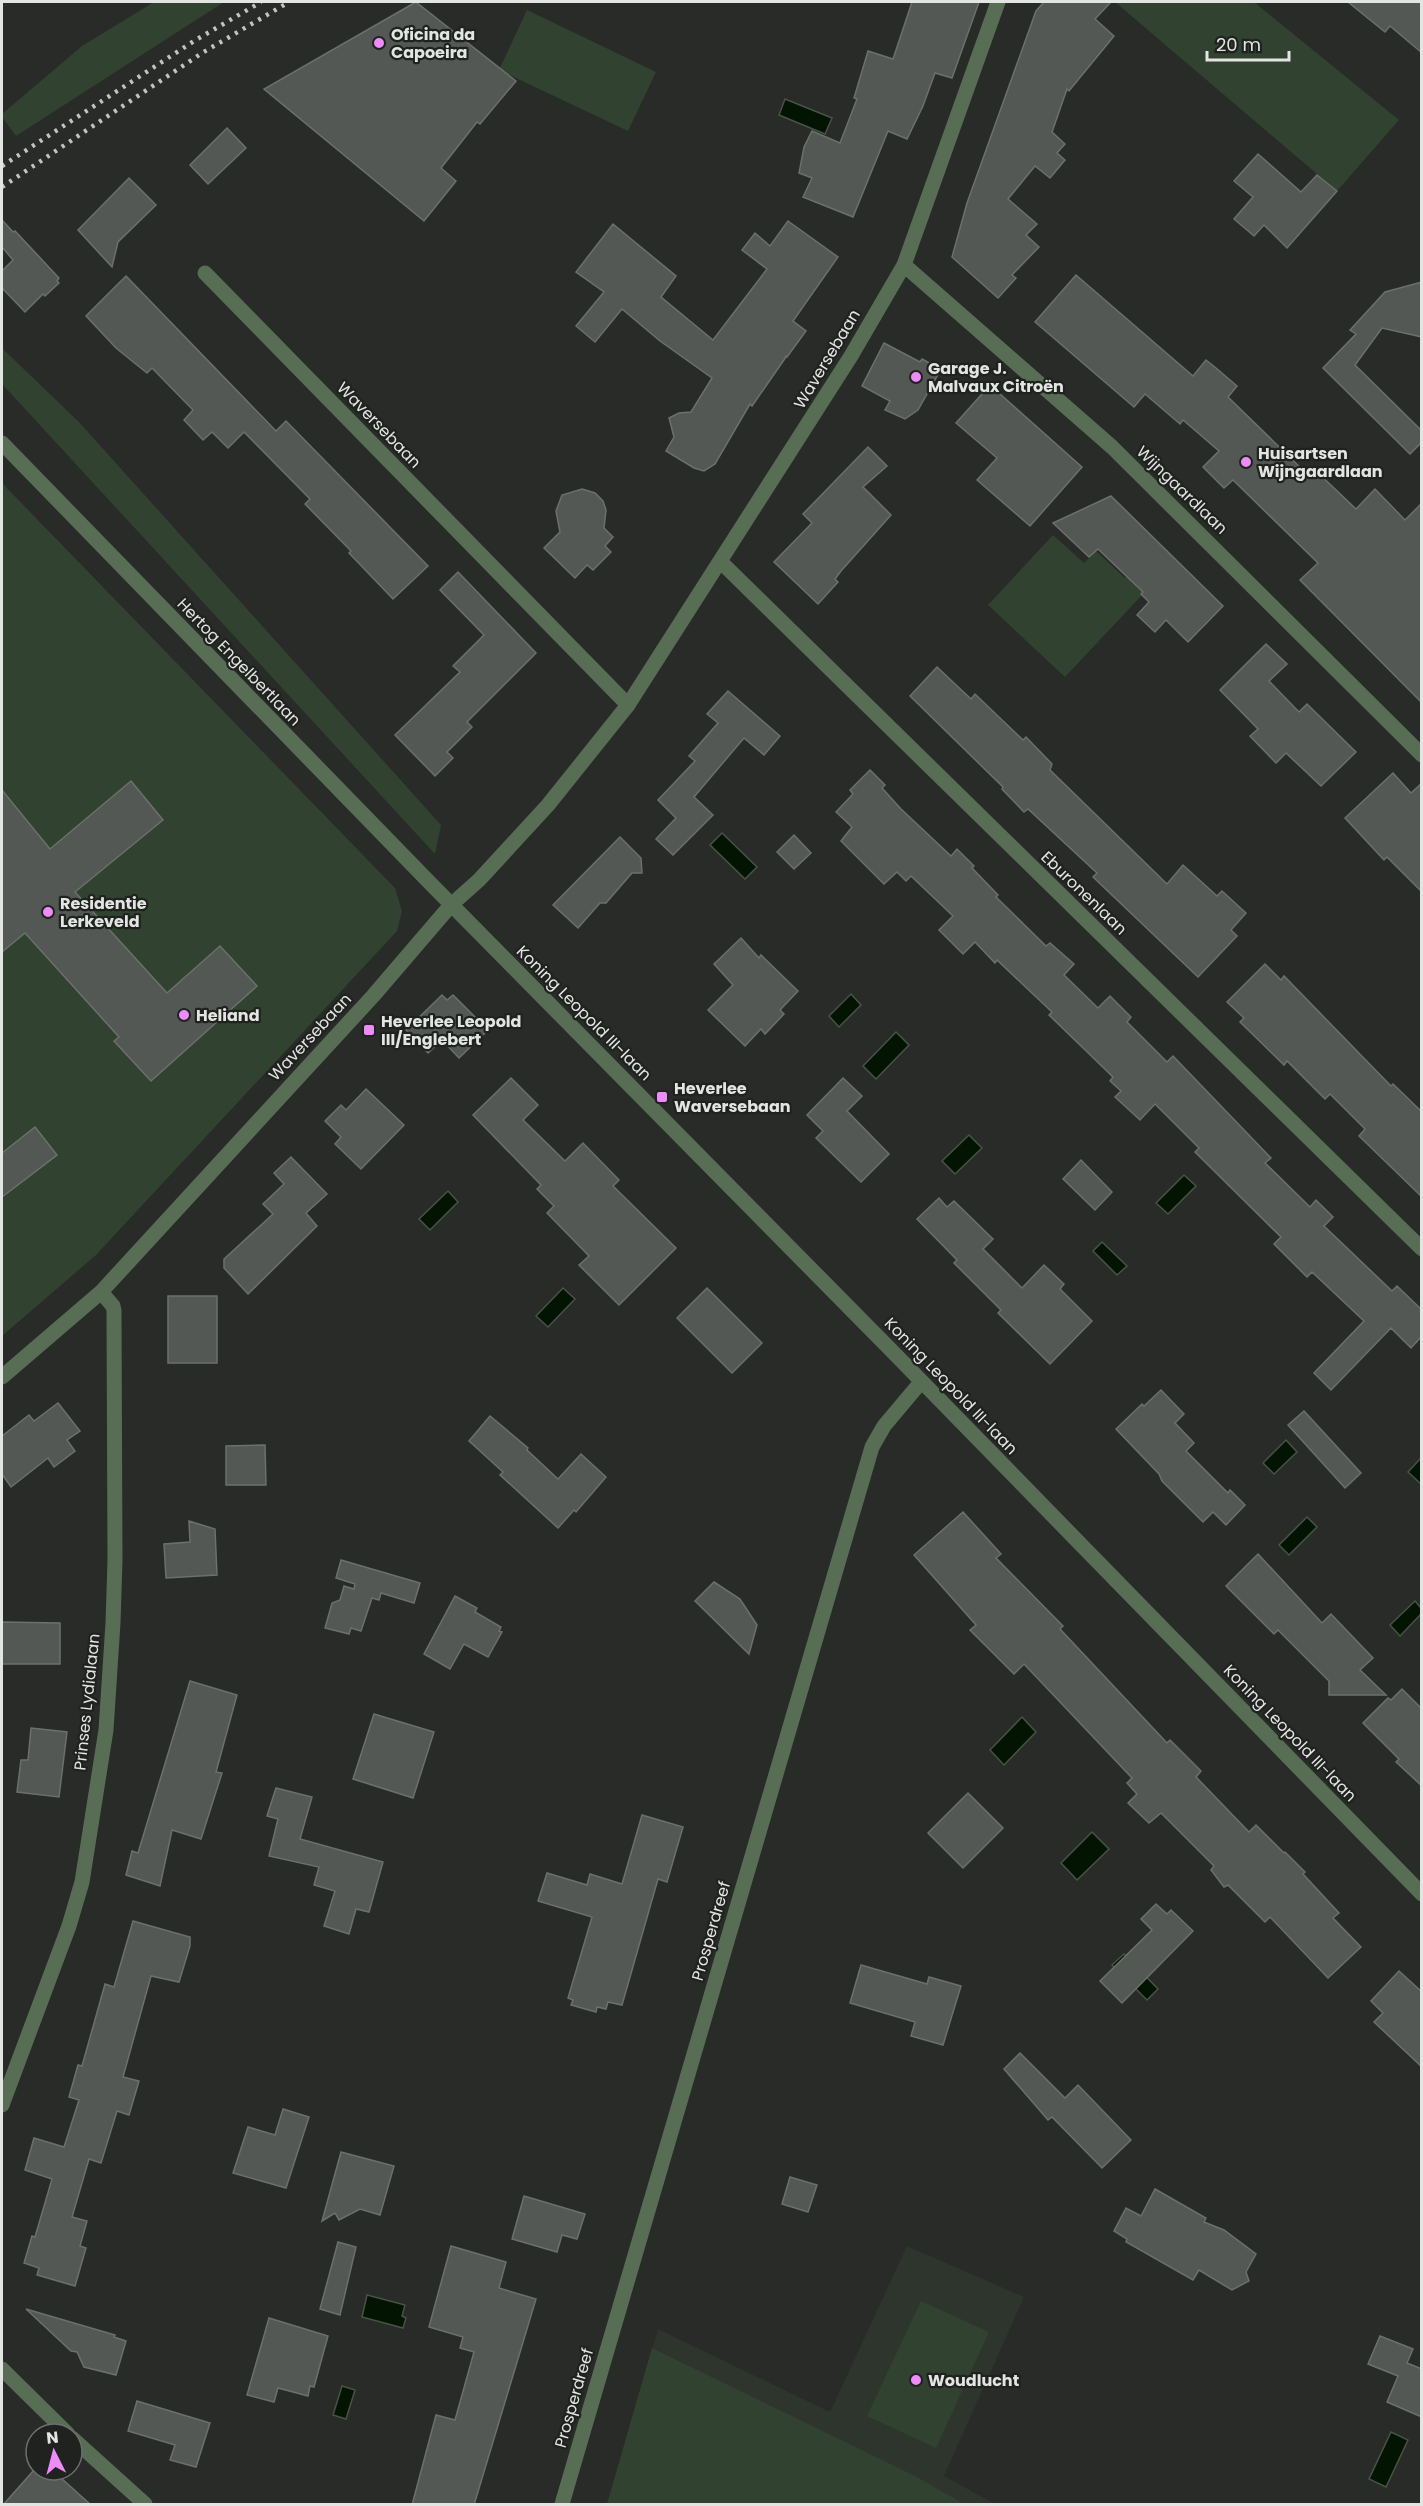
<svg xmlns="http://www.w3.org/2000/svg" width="1423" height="2506" font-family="Poppins,sans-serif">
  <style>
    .built { fill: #2e352d }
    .green { fill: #314230 }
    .water { fill: #041403; stroke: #475346; stroke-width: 1.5 }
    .building { fill: #545854; stroke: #6c706c; stroke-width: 1.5 }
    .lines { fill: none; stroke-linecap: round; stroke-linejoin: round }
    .minor { stroke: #576e55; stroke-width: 15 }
    .tertiary { stroke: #576e55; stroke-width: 15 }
    .rail { stroke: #c2c4c2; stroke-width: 4.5; stroke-dasharray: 3 6; stroke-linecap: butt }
    .poi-dot { fill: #ed8cf9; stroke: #1f221e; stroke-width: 2 }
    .labels { text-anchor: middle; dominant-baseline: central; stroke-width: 4.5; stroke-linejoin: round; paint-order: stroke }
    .poi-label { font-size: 16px; font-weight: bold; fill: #e3e5e3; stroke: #1f221e; text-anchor: start }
    .street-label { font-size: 16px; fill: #e3e5e3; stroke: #1f221e }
  </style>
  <rect width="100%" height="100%" fill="#282b28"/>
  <polygon class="built" points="907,2246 1024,2297 944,2476 995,2504 607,2504 658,2329 830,2412"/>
  <g class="green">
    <polygon points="154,2 224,2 16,136 2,117 2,114 82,46"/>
    <polygon points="1115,2 1254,2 1399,120 1337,191"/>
    <polygon points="527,10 656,72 628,131 499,70"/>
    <polygon points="2,348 79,422 441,825 435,854 2,384"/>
    <polygon points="2,483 395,888 402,911 397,931 96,1255 2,1336"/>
    <polygon points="1053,535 1084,563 1096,551 1125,578 1158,544 1175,560 1065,677 988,605"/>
    <polygon points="921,2301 989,2332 936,2448 867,2416"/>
    <polygon points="652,2348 917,2477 964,2504 607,2504"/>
  </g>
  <g class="water">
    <polygon points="785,99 832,118 825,134 779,115"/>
    <polygon points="722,833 757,867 745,879 710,845"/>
    <polygon points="851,994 861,1005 839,1027 829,1016"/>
    <polygon points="896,1032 909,1045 876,1079 863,1066"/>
    <polygon points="969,1135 982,1148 955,1174 942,1161"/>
    <polygon points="1184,1175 1196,1186 1168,1214 1156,1203"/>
    <polygon points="448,1191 458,1202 430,1230 419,1219"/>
    <polygon points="1102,1242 1127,1266 1117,1275 1093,1251"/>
    <polygon points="563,1288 575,1299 548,1327 536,1316"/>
    <polygon points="1286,1440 1297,1452 1274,1474 1263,1463"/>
    <polygon points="1421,1458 1422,1484 1421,1484 1408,1472"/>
    <polygon points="1307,1517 1317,1527 1289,1555 1279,1545"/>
    <polygon points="1415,1601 1421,1608 1421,1614 1400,1636 1390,1625"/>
    <polygon points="1022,1717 1036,1732 1004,1765 990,1750"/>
    <polygon points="1092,1832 1109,1849 1077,1880 1061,1863"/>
    <polygon points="1124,1954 1158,1989 1147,2000 1112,1965"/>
    <polygon points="367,2295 405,2305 402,2316 406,2318 403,2328 362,2317"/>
    <polygon points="342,2386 355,2390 346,2419 333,2415"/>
    <polygon points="1391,2432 1408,2440 1386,2487 1369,2479"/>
  </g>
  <g class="building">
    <polygon points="416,2 516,81 480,124 477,122 441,168 456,181 424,221 264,89"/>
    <polygon points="912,2 979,2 952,78 935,73 923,106 907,139 888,131 853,217 803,197 812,178 799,173 804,147 812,131 840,143 857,99 854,98 868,51 893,59"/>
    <polygon points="1044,2 1111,2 1095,19 1114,36 1069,91 1067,89 1052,132 1065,144 1057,153 1065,160 1050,178 1035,166 1008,199 1037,224 1026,235 1039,247 1012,275 1016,278 998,298 952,257 967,203 1036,11"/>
    <polygon points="1348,2 1422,2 1422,53 1390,26 1385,32"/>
    <polygon points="227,128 246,148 208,184 190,165"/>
    <polygon points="1258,154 1301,192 1317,175 1337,191 1287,248 1264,225 1254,236 1234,219 1253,197 1234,181"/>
    <polygon points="129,178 156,205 118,242 112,267 78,230"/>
    <polygon points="2,220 13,232 15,231 59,278 57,281 59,283 45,296 43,294 25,312 2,288 2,271 13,260 2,247"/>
    <polygon points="788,221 838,257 793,321 806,331 787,357 785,356 786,357 752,406 750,404 715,464 704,471 694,468 666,451 674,437 669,418 679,413 691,412 712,378 660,341 622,309 595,342 576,326 604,292 576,272 613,224 676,276 661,297 713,340 767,269 742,250 755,233 770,246"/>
    <polygon points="1076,275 1193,376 1206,360 1216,368 1237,386 1228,397 1306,473 1312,467 1356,509 1375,489 1405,520 1422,503 1422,703 1300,580 1318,563 1233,480 1224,488 1203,467 1219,451 1183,420 1180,424 1145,394 1134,407 1035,322"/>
    <polygon points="126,276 276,431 286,421 428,566 393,599 349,553 351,551 305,504 310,499 244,432 228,448 212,432 203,440 184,420 193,410 152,368 147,373 116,348 86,316"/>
    <polygon points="1422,282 1422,337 1382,328 1355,365 1422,431 1422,442 1410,454 1323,368 1356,334 1350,330 1385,292"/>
    <polygon points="884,343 920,362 922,359 941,369 918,410 905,419 885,410 890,401 862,386"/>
    <polygon points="990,385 1082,467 1030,526 977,480 997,458 956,423"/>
    <polygon points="868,447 887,466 863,487 891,515 841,571 835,579 838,582 818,604 774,562 812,523 803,514"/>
    <polygon points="582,489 595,493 603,501 606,510 604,528 613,537 605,546 611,552 593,570 587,565 575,578 544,548 560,532 556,511 562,495"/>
    <polygon points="1111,496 1223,606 1188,642 1166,620 1155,632 1137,615 1149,602 1141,594 1143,592 1098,549 1089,557 1053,523"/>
    <polygon points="458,572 536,653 467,722 472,727 447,752 453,758 435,776 395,735 460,672 453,666 484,635 440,590"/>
    <polygon points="1266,644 1287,664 1269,681 1299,712 1307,704 1356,752 1321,786 1286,753 1276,763 1250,736 1258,729 1220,690"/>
    <polygon points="937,667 971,699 975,694 1023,740 1026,737 1052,764 1050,770 1167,884 1183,865 1217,896 1222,891 1246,913 1231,930 1237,936 1198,977 1093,877 1097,873 1028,809 1024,812 1002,789 1003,787 910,696"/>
    <polygon points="728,691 780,736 764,755 744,738 694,797 713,815 673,855 656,839 676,818 658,800 695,761 689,756 718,723 707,714"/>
    <polygon points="870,770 885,785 882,788 901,809 951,856 957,849 974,866 972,868 998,895 996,897 1046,946 1050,943 1074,964 1064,975 1098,1008 1110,996 1131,1017 1127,1022 1167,1062 1173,1056 1271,1158 1265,1163 1310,1207 1316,1200 1333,1217 1324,1226 1392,1291 1397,1286 1422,1310 1422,1336 1411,1348 1391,1328 1331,1390 1314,1373 1364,1321 1312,1272 1307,1277 1274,1244 1281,1237 1195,1152 1199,1148 1155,1104 1140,1120 1115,1097 1121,1091 1110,1081 1113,1077 1049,1015 1052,1012 997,960 995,963 975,942 963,954 939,930 953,916 911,876 906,881 897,872 884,884 841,841 852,827 836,812 853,794 850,790"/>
    <polygon points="1393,773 1411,793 1422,783 1422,892 1387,857 1384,860 1345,818"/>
    <polygon points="131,781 163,820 75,892 167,993 220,946 257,986 151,1081 114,1041 119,1037 25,933 2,952 2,790 50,849"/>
    <polygon points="794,835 811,853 794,869 777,852"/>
    <polygon points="620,837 641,858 642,873 632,873 606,903 600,903 578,928 553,905"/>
    <polygon points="741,938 759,958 761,955 798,991 780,1010 784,1014 765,1034 761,1029 745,1046 708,1010 733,985 714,964"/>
    <polygon points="1265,964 1281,980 1284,976 1391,1086 1393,1084 1422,1112 1422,1197 1359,1136 1365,1129 1330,1094 1325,1099 1287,1061 1284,1065 1240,1022 1244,1018 1227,1002"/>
    <polygon points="442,995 447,1000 453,995 488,1030 459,1058 442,1040 428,1053 406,1030"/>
    <polygon points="511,1078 538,1105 523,1120 565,1161 583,1143 619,1180 613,1186 676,1248 619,1305 579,1265 589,1256 547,1213 554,1206 537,1189 541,1185 473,1115"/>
    <polygon points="843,1078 862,1096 847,1111 889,1154 861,1182 816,1138 823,1131 807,1115"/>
    <polygon points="366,1089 404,1125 361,1169 335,1144 341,1137 325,1121 341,1105 346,1110"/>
    <polygon points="35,1127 57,1155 2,1197 2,1153"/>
    <polygon points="291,1157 327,1194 306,1213 317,1226 248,1294 224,1268 224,1259 273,1214 263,1204 284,1184 274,1173"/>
    <polygon points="1081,1160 1112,1192 1095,1210 1063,1179"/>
    <polygon points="939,1198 947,1207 954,1201 993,1239 983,1249 1022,1288 1044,1265 1064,1284 1060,1289 1092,1321 1050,1364 998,1313 1001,1310 954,1263 957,1260 917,1219"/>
    <polygon points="707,1288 762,1343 732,1373 677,1318"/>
    <rect x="168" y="1296" width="49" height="67"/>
    <polygon points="1161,1390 1184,1414 1175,1423 1194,1443 1186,1451 1228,1493 1230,1490 1245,1505 1226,1525 1213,1512 1203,1522 1162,1481 1159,1474 1116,1429 1142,1404 1144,1406"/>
    <polygon points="58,1403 80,1431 67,1440 75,1451 54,1467 48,1458 11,1487 2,1474 2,1436 29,1415 34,1421"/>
    <polygon points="1304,1411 1361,1473 1345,1488 1288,1425"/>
    <polygon points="490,1416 528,1448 527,1450 558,1479 581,1454 606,1477 576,1512 574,1510 558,1528 500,1475 503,1472 469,1441"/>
    <polygon points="265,1445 266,1485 226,1485 226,1446"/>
    <polygon points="963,1512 1001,1554 996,1558 1063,1626 1060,1629 1167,1743 1170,1740 1201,1771 1196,1777 1249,1832 1256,1825 1284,1853 1285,1852 1305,1872 1303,1874 1339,1913 1333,1918 1361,1947 1328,1978 1270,1917 1265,1922 1228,1885 1224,1887 1211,1870 1214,1866 1161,1813 1149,1823 1128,1803 1137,1794 1127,1783 1132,1778 1024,1664 1014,1674 970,1630 976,1625 914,1555"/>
    <polygon points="189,1521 215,1529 217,1575 166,1578 164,1544 190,1542"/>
    <polygon points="1258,1554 1322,1623 1331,1614 1373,1658 1360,1670 1386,1695 1329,1695 1329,1681 1278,1630 1274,1634 1226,1586"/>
    <polygon points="341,1560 420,1583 414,1603 381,1593 379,1600 372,1598 361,1631 351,1628 349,1634 325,1628 332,1603 340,1600 344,1586 354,1589 355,1584 336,1578"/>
    <polygon points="714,1582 740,1599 757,1625 749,1654 695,1601"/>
    <polygon points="455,1596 477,1608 475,1612 501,1627 499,1631 502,1632 488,1657 464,1644 450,1669 424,1654"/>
    <polygon points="2,1622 60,1623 60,1664 2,1664"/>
    <polygon points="190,1681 237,1695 216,1772 222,1773 201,1839 172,1830 160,1886 126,1875 132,1851 138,1853"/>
    <polygon points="1402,1689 1422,1709 1422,1786 1396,1762 1399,1759 1363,1723 1388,1698 1391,1700"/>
    <polygon points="374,1714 434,1732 413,1798 353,1779"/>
    <polygon points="31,1728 67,1732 59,1797 17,1792 21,1760 28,1760"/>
    <polygon points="276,1788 312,1797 300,1839 383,1862 369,1912 356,1909 349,1934 324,1926 335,1891 314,1885 319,1867 269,1856 278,1819 267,1816"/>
    <polygon points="968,1793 1003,1828 963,1868 928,1833"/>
    <polygon points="642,1815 683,1827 667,1882 658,1879 622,2005 608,2002 606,2009 597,2007 596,2012 571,2005 573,2000 568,1998 592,1917 538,1901 547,1873 587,1885 590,1874 622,1884"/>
    <polygon points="1156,1904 1167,1914 1171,1910 1193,1931 1122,2003 1100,1981 1152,1930 1141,1919"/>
    <polygon points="133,1921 190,1937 190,1946 179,1982 151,1976 123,2077 139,2081 129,2115 117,2111 101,2163 89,2159 72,2217 87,2221 80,2246 86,2248 75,2286 37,2275 39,2268 24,2263 32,2236 35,2237 52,2179 25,2170 34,2138 64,2147 79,2100 69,2097 78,2065 82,2066 105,1984 114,1987"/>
    <polygon points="861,1965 927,1984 929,1977 961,1986 943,2045 911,2036 915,2022 850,2003"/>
    <polygon points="1399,1971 1422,1992 1422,2067 1374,2022 1383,2013 1371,2001"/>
    <polygon points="1020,2053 1065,2098 1078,2085 1131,2140 1102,2168 1052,2117 1048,2120 1004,2069"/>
    <polygon points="283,2109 309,2117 286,2188 233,2173 248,2127 275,2135"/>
    <polygon points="341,2152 394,2166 380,2215 360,2209 339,2220 335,2213 322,2221"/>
    <polygon points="790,2177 817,2185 808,2212 782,2204"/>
    <polygon points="1155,2189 1206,2218 1204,2222 1224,2230 1256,2254 1246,2272 1249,2281 1232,2290 1199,2270 1193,2280 1126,2242 1127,2239 1114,2231 1126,2208 1141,2216"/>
    <polygon points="524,2196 585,2214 577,2239 562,2235 557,2252 512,2239"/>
    <polygon points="338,2242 356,2247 340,2315 320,2309"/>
    <polygon points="451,2246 506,2262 499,2288 536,2299 474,2505 412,2505 436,2415 455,2420 474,2352 460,2348 463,2337 429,2327"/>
    <polygon points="26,2309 115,2335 114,2337 126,2341 116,2375 84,2367 77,2352 71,2351"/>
    <polygon points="269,2318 328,2336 314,2387 310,2386 308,2396 278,2388 274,2402 247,2395"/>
    <polygon points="1380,2336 1413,2349 1407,2363 1422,2369 1422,2417 1387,2402 1398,2376 1368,2364"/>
    <polygon points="137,2401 210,2423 196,2467 170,2460 175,2445 128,2431"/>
    <polygon points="34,2470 52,2470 91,2505 3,2505"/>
  </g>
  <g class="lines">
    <g class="minor">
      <polyline points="904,265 1112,447 1422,755"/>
      <polyline points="205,273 628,705"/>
      <polyline points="721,562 1422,1249"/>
      <polyline points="451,905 479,880 548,805 628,705 851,356 904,265 998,2"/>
      <polyline points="2,2105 69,1926 82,1882 106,1730 113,1623 115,1560 114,1311 113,1306 101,1292"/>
      <polyline points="2,2369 68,2434"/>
      <polyline points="72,2438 145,2504"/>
      <polyline points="562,2504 872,1447 884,1426 921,1382"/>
    </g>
    <g class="tertiary">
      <polyline points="2,443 430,883 891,1350 1422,1894"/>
      <polyline points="2,1377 101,1292 373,996 451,905"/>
    </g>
    <g class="rail">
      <polyline points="2,166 194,41 261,2"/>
      <polyline points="2,187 202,53 289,2"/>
    </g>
  </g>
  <g class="poi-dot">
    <circle cx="379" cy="43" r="6"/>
    <circle cx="916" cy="377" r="6"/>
    <circle cx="1246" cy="462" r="6"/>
    <circle cx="48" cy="912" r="6"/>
    <circle cx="184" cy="1015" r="6"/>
    <rect x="363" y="1024" width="12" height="12" rx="3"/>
    <rect x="656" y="1091" width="12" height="12" rx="3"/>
    <circle cx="916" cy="2380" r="6"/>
  </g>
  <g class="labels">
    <g class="poi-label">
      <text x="391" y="34">Oficina da<tspan x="391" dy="18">Capoeira</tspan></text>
      <text x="928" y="368">Garage J.<tspan x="928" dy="18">Malvaux Citroën</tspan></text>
      <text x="1258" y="453">Huisartsen<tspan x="1258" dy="18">Wijngaardlaan</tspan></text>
      <text x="60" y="903">Residentie<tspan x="60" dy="18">Lerkeveld</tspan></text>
      <text x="196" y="1015">Heliand</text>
      <text x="381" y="1021">Heverlee Leopold<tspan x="381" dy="18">III/Englebert</tspan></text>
      <text x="674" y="1088">Heverlee<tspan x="674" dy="18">Waversebaan</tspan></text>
      <text x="928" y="2380">Woudlucht</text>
    </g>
    <g class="street-label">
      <text transform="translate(827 359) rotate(-59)">Waversebaan</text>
      <text transform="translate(379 425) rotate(46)">Waversebaan</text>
      <text transform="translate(1182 490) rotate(44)">Wijngaardlaan</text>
      <text transform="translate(239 662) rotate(46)">Hertog Engelbertlaan</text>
      <text transform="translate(1084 893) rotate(44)">Eburonenlaan</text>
      <text transform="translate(584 1013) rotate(45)">Koning Leopold III-laan</text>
      <text transform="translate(310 1037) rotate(-47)">Waversebaan</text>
      <text transform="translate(951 1386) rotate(46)">Koning Leopold III-laan</text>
      <text transform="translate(87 1702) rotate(-84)">Prinses Lydialaan</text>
      <text transform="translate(1290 1733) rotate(46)">Koning Leopold III-laan</text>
      <text transform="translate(711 1931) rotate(-74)">Prosperdreef</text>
      <text transform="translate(574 2398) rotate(-74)">Prosperdreef</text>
    </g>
  </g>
  <rect width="1423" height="2506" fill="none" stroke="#e3e5e3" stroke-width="6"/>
  <g transform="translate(54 2452) rotate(354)"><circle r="28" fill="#1f221e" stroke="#6d706d" stroke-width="1.5"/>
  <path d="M0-4.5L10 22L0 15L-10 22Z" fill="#ed8cf9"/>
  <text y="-9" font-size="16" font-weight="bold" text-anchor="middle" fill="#e3e5e3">N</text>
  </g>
  <path d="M1207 51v9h82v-9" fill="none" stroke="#e3e5e3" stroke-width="3"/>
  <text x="1216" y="51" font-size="18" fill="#e3e5e3" stroke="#1f221e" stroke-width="4.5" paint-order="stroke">20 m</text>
</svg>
